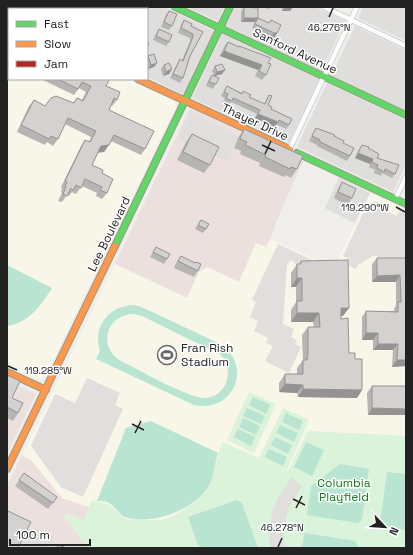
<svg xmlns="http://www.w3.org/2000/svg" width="413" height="555" font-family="'Space Grotesk',sans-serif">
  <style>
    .residential { fill: #dfdedc }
    .commercial { fill: #ece0de }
    .education { fill: #f7f6e8 }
    .religious { fill: #dededc }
    .park { fill: #dbf3db }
    .pitch { fill: #b9e4d1; fill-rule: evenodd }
    .parking { fill: #e0dfde }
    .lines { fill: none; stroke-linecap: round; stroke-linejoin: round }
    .street-casing { stroke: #c7c6c5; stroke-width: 6 }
    .fast-casing { stroke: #979983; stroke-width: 8 }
    .slow-casing { stroke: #979983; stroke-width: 8 }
    .jam-casing { stroke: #979983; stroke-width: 8 }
    .street { stroke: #fdfcfc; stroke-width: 4.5 }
    .fast { stroke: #63d668; stroke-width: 6 }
    .slow { stroke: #ff974d; stroke-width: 6 }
    .jam { stroke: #b3261e; stroke-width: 6 }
    .wall { fill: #b6b5b3 }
    .shaded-wall { fill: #949392 }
    .building { fill: #d4d2d0; stroke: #949392 }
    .ticks { fill: none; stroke: #222; stroke-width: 1.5 }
    .labels { text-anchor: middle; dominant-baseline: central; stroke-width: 3; stroke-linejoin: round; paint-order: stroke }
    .street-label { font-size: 12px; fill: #222; stroke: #fff }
    .poi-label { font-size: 12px; fill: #222; stroke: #fff; text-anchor: start }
    .park-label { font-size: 12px; fill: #137c1b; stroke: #fff }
    .ticks-label { font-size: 10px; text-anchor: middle; fill: #222; stroke: #fff; stroke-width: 3; stroke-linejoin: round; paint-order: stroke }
  </style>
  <rect width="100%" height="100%" fill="#efeeeb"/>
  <g class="residential">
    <polygon points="7,7 164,7 214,31 184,95 147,77 147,9 9,9 9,12 7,11"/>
    <polygon points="186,7 224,7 218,21"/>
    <polygon points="235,7 315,7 345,21 322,71 226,26"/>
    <polygon points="363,7 406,7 406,41 358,18"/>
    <polygon points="355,26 406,50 406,111 331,76"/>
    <polygon points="222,34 319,79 289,143 192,98"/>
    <polygon points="327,83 406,120 406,165 393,192 297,147"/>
  </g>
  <g class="commercial">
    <polygon points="190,108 303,161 276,223 270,240 266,247 256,243 239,282 199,272 187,298 115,264"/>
    <polygon points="7,380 36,394 7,454"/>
    <polygon points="22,455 31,460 62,498 89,507 83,521 66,513 64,517 88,548 7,548 7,486"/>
  </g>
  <g class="education">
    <polygon points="7,22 9,23 9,79 128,79 174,101 176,103 176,107 45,377 40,380 7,365"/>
    <polygon points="370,193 406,209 406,436 308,431 289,472 214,469 209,488 202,496 181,513 161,520 129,520 124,519 109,505 93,500 89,507 62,498 31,460 22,455 115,264 187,298 199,272 208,267 239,282 256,243 266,247 270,239 334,267"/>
  </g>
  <polygon class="religious" points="339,178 370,193 355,223 325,208"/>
  <g class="park">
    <polygon points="249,392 276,404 254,453 227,440"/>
    <polygon points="283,408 309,420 287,470 259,458"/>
    <polygon points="308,431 406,436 406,548 88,548 64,517 66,513 83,520 92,500 109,505 124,518 129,520 161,520 172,517 194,503 209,489 222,442 288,471"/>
  </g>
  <g class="pitch">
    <path d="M7,265L52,288C41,305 29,323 7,326Z"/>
    <path d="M135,305L146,309L218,343C254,363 235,414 194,405L96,359L100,351C92,327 109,305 135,305ZM134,314L142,316L221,355C235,370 227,397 205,398C190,399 137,369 121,361C97,347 106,314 134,314Z"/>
    <polygon points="253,397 270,405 266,414 249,405"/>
    <polygon points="247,408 265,416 261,424 243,416"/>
    <polygon points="286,413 303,421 299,430 282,422"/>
    <polygon points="243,418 260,426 256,435 239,427"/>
    <path d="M151,421L218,453C215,462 213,481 208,488C192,510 152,526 125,517C119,515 115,506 109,503C106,501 101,501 97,501L126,428Z"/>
    <polygon points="280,425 298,433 294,442 276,433"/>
    <polygon points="238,429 255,437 251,446 234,437"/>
    <polygon points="275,437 292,445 288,454 271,445"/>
    <polygon points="306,442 324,450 312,476 294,467"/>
    <polygon points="269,449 287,457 283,466 265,457"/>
    <polygon points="340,464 369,469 362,520 358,523 307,515 311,486"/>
    <polygon points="387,472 406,474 406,530 384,527 380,523"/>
    <polygon points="237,500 242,503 258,548 205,548 198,545 188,517"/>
    <polygon points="304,533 356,541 358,548 302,548"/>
  </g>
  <g class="parking">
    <polygon points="191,113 238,136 227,161 178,138"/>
    <polygon points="356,190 365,194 354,220 325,207 330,198 349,207"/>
    <polygon points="374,201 383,206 382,209 397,216 399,211 406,214 406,260 378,260 378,256 373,256 358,265 356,269 345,264 348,258 343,256 368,203 372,205"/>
    <polygon points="278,244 318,263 299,267 291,260 287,265 283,324 294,329 291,337 297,340 295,344 301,347 289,373 265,361 273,346 266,343 268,338 254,331 258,321 250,317 256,302 252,300"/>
    <polygon points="87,378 120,393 115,405 123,409 83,497 61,487 31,446 55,394 75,403"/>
    <polygon points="292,477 302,486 290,505 286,517 284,532 285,548 271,548 269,537 272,511 278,498"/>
    <polygon points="31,527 44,533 45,531 55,536 49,548 20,548"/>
  </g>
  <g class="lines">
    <defs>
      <g id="street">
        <polyline points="324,7 406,46"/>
        <polyline points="289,150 357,7"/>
        <polyline points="395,199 406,177"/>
      </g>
      <g id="fast">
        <polyline points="175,7 406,115"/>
        <polyline points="297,153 406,204"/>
        <polyline points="115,246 230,7"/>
      </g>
      <g id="slow">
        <polyline points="138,79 289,149"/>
        <polyline points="7,372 46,390"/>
        <polyline points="7,469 115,246"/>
      </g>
      <polyline id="jam" points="7,18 9,19"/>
    </defs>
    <use href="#street" class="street-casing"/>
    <use href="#fast" class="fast-casing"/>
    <use href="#slow" class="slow-casing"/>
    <use href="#jam" class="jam-casing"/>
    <use href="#street" class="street"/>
    <use href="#fast" class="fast"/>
    <use href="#slow" class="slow"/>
    <use href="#jam" class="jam"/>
  </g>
  <g class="wall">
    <polygon points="24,7 32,7 31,9 23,9"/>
    <polygon points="244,7 255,22 241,22 241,12"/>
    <polygon points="282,7 293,7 290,11 282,11"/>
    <polygon points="169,11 172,26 169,30 161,27 166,15"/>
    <polygon points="258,18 269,23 271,20 277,33 274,38 271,38 252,28 255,22"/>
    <polygon points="184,20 191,26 203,32 190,56 183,78 180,83 170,78 177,64 180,59 182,60 190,41 190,38 178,33 181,25"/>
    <polygon points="159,29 169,42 166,46 153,40 156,34"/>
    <polygon points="228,42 268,63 266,75 262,80 255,76 258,70 220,56 224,47"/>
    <polygon points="148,56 157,63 154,67 148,69 147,66 147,58"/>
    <polygon points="164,65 172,69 169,74 163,76 161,69"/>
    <polygon points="215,66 225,70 222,74 215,76 216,84 213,89 206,86 209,79 212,75 214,75 212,71"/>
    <polygon points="41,79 107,79 106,86 117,100 112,106 111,105 109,110 145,149 141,155 111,141 104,152 98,152 92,165 102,173 107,193 102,199 96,196 97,193 82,186 76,194 72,192 69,196 67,195 62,202 58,201 62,193 61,192 62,188 61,187 81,146 85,140 89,142 91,137 65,124 58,139 53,146 47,142 45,145 17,132 29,106 34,100 45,106 73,103 77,98 82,100 86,92 79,88 74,95"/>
    <polygon points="227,86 242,93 243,91 249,97 264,104 269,95 268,105 271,109 289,125 286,129 276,124 275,127 255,118 257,114 231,102 229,105 223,102 225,98 221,96"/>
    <polygon points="316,128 334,136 343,143 350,156 347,161 317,146 317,145 309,141 313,133"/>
    <polygon points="244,129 297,169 291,178 286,175 284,177 259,166 260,163 240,154 241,151 234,148 238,138"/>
    <polygon points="192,134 210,165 204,173 177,160 186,142"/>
    <polygon points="362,145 368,148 395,174 392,178 382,173 381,176 374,173 375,170 369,167 370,164 355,158 359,149"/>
    <polygon points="342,182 352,198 347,205 334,198 338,189"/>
    <polygon points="201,220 206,229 203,233 195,229"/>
    <polygon points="156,247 167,259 164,264 150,257"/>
    <polygon points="181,256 198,271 194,277 174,268 176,263"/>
    <polygon points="377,258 406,258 406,366 392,367 393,350 373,350 373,340 362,340 362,317 366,311 394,311 394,309 396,305 396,282 372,282 372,264"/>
    <polygon points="301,261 343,316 341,316 341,319 349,353 355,359 362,390 357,398 298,397 297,393 279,392 279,383 285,374 297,374 297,368 303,360 302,335 308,327 314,327 313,322 291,322 291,310 296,302 296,287 291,287 291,273 297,264 299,264"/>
    <polygon points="7,375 12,398 18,413 13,421 7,418"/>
    <polygon points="372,386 406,386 406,415 368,415 367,393"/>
    <polygon points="24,473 57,497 48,509 15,486"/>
  </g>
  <g class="shaded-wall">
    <polygon points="268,7 274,7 266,9"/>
    <polygon points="285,7 293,7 290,11 282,11"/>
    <polygon points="244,18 258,18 255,22 241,22"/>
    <polygon points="274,33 277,33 274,38 271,38"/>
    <polygon points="224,51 262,65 258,70 220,56"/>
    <polygon points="157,63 154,67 148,69 151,65"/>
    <polygon points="172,69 169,74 163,76 166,72"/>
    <polygon points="225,70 222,74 214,76 217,72"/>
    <polygon points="258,114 278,122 275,127 255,118"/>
    <polygon points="109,145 104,152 96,153 101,146"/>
    <polygon points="358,153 373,159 370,164 355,158"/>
    <polygon points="400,275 396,282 372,282 377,276"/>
    <polygon points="297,278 302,278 296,287 291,287"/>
    <polygon points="341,308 349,308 343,316 335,316"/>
    <polygon points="297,313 319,313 313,322 291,322"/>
    <polygon points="366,333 378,333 373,340 362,340"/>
    <polygon points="378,344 398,344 393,350 373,350"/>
    <polygon points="397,360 406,360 406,366 392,367"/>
    <polygon points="285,384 303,385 297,393 279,392"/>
    <polygon points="303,389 362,390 357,398 298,397"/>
    <polygon points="372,408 406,409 406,415 368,415"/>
  </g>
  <g class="building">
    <polygon points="42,7 57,7 61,9 41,9"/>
    <polygon points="75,7 77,7 81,9 74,9"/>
    <polygon points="244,7 258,8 258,18 244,18"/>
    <polygon points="169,11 177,14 172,26 164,22"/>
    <polygon points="258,18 269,23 271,20 281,25 277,33 274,33 255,24"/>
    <polygon points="184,20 192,24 191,26 203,32 190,56 183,78 173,74 180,59 183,61 193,37 193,34 181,28"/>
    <polygon points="159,29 172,35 169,42 156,36"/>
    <polygon points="147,42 149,43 147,47"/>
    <polygon points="228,42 239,47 239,46 271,58 268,63 271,64 266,75 259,71 262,65 224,51"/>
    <polygon points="154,54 157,63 151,65 148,56"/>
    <polygon points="169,63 172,69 166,72 164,65"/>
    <polygon points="222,64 225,70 217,72 215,66"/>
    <polygon points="212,75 219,78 216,84 209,82"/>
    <polygon points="58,79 107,79 109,80 106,86 120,92 117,100 114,98 109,110 154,131 145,149 114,135 109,145 101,146 92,165 103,170 102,173 113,179 107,193 100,190 102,187 85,179 81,188 76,185 73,190 71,188 67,196 63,194 66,187 65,186 67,182 65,181 85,140 90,142 96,131 68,118 58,139 51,136 49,139 21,125 34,100 45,106 51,98 56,96 74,103 77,98 83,101 91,86 82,82 78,89"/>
    <polygon points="227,86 242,94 243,91 251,95 249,97 265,104 269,95 272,96 268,105 272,107 271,109 292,119 289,125 279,120 278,122 258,114 260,110 233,98 232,101 226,98 228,94 224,92"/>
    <polygon points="316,128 335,135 334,136 344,141 343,143 354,148 350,156 320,142 320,140 312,136"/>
    <polygon points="244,129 303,156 297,169 291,167 290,169 265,157 266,155 245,145 247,142 240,139"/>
    <polygon points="192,134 219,147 210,165 183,152"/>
    <polygon points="362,145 369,147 368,148 379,154 377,158 399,165 395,174 385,169 384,172 377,168 378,165 372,162 373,159 358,153"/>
    <polygon points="342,182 356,189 352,198 338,192"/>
    <polygon points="201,220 209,224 206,229 198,225"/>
    <polygon points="156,247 170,254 167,259 153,252"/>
    <polygon points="181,256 195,263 196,262 201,264 198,271 178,261"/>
    <polygon points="377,258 406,258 406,360 397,360 398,344 378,344 378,333 366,333 366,311 398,312 398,302 401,302 400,275 377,276"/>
    <polygon points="348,260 349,308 341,308 341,319 348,318 349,353 355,353 355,359 362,359 362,390 303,389 303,385 285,384 285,374 303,374 303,360 307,360 308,354 308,327 320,327 319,313 297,313 297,301 302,301 302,278 297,278 297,264 301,264 301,261"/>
    <polygon points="7,375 20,381 12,398 23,403 18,413 7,407 7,393 8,391 7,391"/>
    <polygon points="372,386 406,386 406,409 372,408"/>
    <polygon points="24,473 57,497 53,503 19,480"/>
    <polygon points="8,511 31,522 18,548 7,548 7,513"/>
    <polygon points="58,545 64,547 63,548 57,548"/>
  </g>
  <path class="ticks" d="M329,17L333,8M262,145L275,151M265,154L271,141M396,207L405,212M8,366L17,370M132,424L144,430M135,433L141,421M293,499L305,505M296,508L302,496M278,547L282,538"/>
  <defs>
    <symbol id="stadium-ring" viewBox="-11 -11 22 22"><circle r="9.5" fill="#fff" stroke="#6a6968" stroke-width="1.5"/><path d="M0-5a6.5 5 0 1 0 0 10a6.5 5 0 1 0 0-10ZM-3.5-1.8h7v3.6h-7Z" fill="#6a6968"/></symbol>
  </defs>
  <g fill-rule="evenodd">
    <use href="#stadium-ring" x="156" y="344" width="22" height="22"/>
  </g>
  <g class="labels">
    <g class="street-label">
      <text transform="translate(295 51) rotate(25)">Sanford Avenue</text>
      <text transform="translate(255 122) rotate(25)">Thayer Drive</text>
      <text transform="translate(109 234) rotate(-64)">Lee Boulevard</text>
    </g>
    <g class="poi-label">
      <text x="181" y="348">Fran Rish<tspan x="181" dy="14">Stadium</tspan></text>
    </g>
    <g class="park-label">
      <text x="344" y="483">Columbia<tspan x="344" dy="14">Playfield</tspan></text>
    </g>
  </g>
  <g class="ticks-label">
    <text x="329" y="31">46.276°N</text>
    <text x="365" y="211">119.290°W</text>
    <text x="48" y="374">119.285°W</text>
    <text x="282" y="531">46.278°N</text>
  </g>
  <rect width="413" height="555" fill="none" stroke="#222222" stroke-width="16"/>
  <rect x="8" y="8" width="140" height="72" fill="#ffffff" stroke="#a7a7a7"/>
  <rect x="16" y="21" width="20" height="6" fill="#63d668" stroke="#a7a7a7"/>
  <text x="44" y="28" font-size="12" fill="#222222">Fast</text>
  <rect x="16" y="41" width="20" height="6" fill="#ff974d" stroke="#a7a7a7"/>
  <text x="44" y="48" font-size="12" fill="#222222">Slow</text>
  <rect x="16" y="61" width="20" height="6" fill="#b3261e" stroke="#a7a7a7"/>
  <text x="44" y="68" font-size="12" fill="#222222">Jam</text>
  <g transform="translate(385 527) rotate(115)" stroke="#ffffff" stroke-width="3" paint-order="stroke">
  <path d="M0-3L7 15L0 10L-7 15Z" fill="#222222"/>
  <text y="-6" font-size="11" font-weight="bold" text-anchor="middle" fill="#222222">N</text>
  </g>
  <path d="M10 539v6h80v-6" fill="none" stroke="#222222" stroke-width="2"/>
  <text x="16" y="539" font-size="12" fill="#222222" stroke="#ffffff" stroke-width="3" paint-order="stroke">100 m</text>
</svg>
